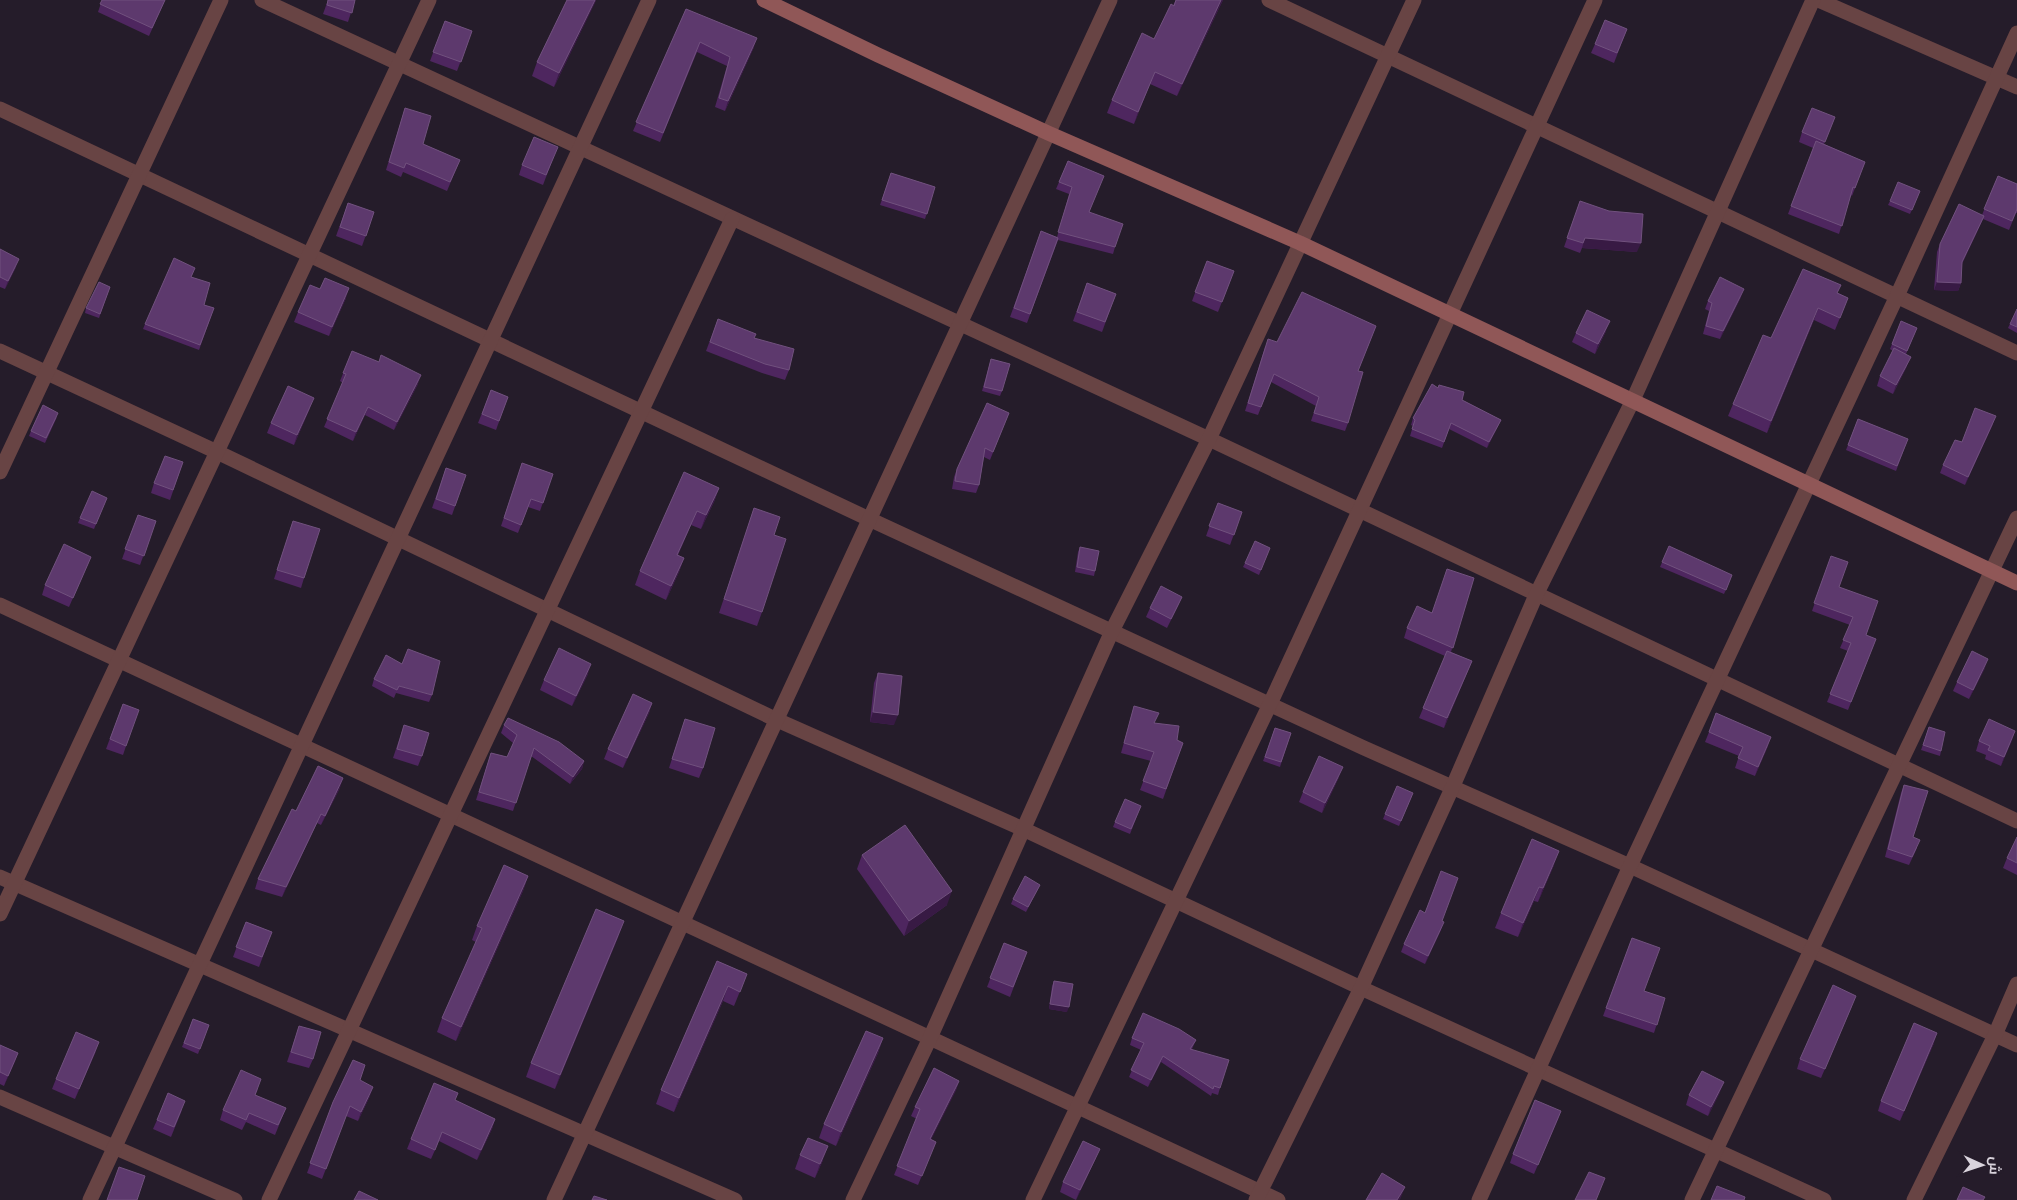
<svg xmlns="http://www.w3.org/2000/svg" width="2017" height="1200" font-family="Quicksand,Cairo,sans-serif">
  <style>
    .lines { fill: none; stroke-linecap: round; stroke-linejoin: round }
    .street { stroke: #684444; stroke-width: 15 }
    .secondary { stroke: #905757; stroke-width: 15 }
    .wall { fill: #4e265f }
    .shaded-wall { fill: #381a44 }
    .building { fill: #5d396d; stroke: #71517e }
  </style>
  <rect width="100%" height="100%" fill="#251c2a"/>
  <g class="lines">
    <g class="street">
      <polyline points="262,0 1209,439 2017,821"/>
      <polyline points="1269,0 2017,353"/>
      <polyline points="1818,0 2017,87"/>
      <polyline points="0,109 869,519 1364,748 1630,866 2017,1045"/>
      <polyline points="0,351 217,452 777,720 1023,829 1361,988 1824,1200"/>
      <polyline points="0,472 221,0"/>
      <polyline points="0,605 1278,1200"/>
      <polyline points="0,877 735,1200"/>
      <polyline points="0,914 429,0"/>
      <polyline points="0,1097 235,1200"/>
      <polyline points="90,1200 649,0"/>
      <polyline points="269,1200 732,219"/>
      <polyline points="554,1200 1110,0"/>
      <polyline points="853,1200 930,1038 1112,631 1209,439 1414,0"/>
      <polyline points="1033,1200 1270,704 1595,0"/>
      <polyline points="1256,1200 1361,988 1453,786 1536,595 1633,400 1813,0"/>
      <polyline points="1479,1200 1630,866 1897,296 2017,33"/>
      <polyline points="1692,1200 2017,518"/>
      <polyline points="1914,1200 1995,1035 2017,984"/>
    </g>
    <polyline class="secondary" points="764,0 878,55 1048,133 1300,243 2017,583"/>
  </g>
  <g class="wall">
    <polygon points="102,0 165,0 149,36 98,12"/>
    <polygon points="328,0 355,0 348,22 323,14"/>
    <polygon points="567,0 596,0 554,87 532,76 537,62"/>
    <polygon points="1176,0 1223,0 1177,96 1150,84 1134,124 1107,113 1112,100 1154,39"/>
    <polygon points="686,9 754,47 725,111 715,107 727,66 697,52 660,142 633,131"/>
    <polygon points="445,21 472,31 457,71 430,61"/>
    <polygon points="1627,29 1614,63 1591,53 1595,44"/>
    <polygon points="405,108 423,144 460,160 447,191 403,172 401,177 386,170"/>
    <polygon points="1835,117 1824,144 1865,162 1852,196 1851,195 1839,234 1788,214 1813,148 1799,142 1802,132"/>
    <polygon points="554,156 543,185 519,175 522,165"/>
    <polygon points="1068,161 1090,212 1115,247 1113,254 1058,240 1027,323 1010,317 1041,231 1057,237 1069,194 1056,189"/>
    <polygon points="891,173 935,187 925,219 880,205"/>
    <polygon points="1998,176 2017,184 2017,213 2016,213 2009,230 1983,219 1962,264 1961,283 1958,291 1934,290 1937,252 1940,244 1982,215"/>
    <polygon points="1920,191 1910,214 1888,205 1890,201"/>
    <polygon points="1580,201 1637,252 1582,248 1580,253 1564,247"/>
    <polygon points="348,203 374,212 362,246 336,236"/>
    <polygon points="0,249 16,267 5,289 0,287"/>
    <polygon points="1207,261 1234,271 1218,312 1192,301"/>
    <polygon points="191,277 204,305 214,308 199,350 143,329 145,324"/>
    <polygon points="1087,283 1116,294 1102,332 1073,321"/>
    <polygon points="110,287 99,318 85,313 86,308"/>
    <polygon points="320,289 346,298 329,336 294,322 298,312"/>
    <polygon points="1838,293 1848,298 1835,330 1814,320 1767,433 1728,416 1733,404 1771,338"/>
    <polygon points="1741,297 1720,339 1703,334 1709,311 1705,309 1708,301"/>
    <polygon points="2017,309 2017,333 2008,328"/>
    <polygon points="718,319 754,338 789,370 785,380 762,373 706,351"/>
    <polygon points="1901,321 1917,328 1906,354 1907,366 1893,394 1877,386 1880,376 1893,351 1890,349"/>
    <polygon points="1376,326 1358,371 1348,423 1345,431 1311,421 1316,406 1271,382 1258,415 1245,411 1265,347"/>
    <polygon points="1606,331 1595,354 1572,342 1576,333"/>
    <polygon points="352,351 418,384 394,430 365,415 353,441 324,427 343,383 340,381"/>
    <polygon points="991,359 1002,391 1000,396 982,391"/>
    <polygon points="491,390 508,397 496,430 478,423"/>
    <polygon points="1462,400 1501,420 1487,448 1449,429 1442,448 1410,436 1413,426 1411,425 1413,418"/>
    <polygon points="310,408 294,445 267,433 271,423"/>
    <polygon points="1009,413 990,460 984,457 979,485 976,493 952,489 954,477 957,469"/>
    <polygon points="57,417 45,443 29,436 31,431"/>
    <polygon points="1858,419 1908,439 1896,471 1846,450"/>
    <polygon points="1993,424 1965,485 1940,473 1943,465 1962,442"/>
    <polygon points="183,462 170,500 151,493 154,483"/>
    <polygon points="522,463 553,474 540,511 528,507 518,533 501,526"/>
    <polygon points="446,468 466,475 452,515 432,508"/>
    <polygon points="719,488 714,502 701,529 691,525 678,555 684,558 679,572 666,600 635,585 640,571"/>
    <polygon points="107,498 94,529 78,523 80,518"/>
    <polygon points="1218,503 1242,512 1230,545 1206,536"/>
    <polygon points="754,508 774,535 762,612 757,626 719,613"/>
    <polygon points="138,515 156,521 140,565 122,559"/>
    <polygon points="293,521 304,578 301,588 274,579"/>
    <polygon points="1669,546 1730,580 1724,594 1660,567"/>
    <polygon points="1080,547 1095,571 1094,576 1075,572 1078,552"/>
    <polygon points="1268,553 1259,575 1243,567 1245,563"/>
    <polygon points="1831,556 1839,587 1866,635 1876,639 1848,710 1827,702 1848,651 1840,648 1850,625 1812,611"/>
    <polygon points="91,557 69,607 42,595 45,585"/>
    <polygon points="1474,578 1451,652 1472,661 1444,728 1419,718 1445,656 1404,638 1407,628 1432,612"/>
    <polygon points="1182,597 1178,606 1167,628 1146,617 1150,608"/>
    <polygon points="1985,668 1969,699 1953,691 1957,682"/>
    <polygon points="878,673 894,725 870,722 874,683"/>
    <polygon points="588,674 572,706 540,690 544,680"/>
    <polygon points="374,679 432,695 429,702 396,693 394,698 372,686"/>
    <polygon points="652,703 649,713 623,768 604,759 608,749"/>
    <polygon points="123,704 126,746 123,755 106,749"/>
    <polygon points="1134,706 1177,740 1183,743 1163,799 1140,790 1151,761 1121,753"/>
    <polygon points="685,719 703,768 699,778 669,768"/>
    <polygon points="404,725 422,756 418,766 393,758"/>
    <polygon points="504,725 584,761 582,769 570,784 531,756 513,811 476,800 491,753 507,757 513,743 501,733"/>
    <polygon points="1929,727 1941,751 1940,756 1921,750"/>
    <polygon points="1275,728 1291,733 1280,767 1263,761"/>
    <polygon points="2015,731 2001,766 1985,759 1986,755 1976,751 1979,741"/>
    <polygon points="1709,732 1768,746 1755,776 1735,768 1739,756 1705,742"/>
    <polygon points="1339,777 1322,813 1299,802 1303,792"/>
    <polygon points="1904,785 1913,837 1917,848 1909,865 1885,857 1901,793"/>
    <polygon points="340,788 321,825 317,823 282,897 255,889 258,879 296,811"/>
    <polygon points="1413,793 1399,826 1383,819 1385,814"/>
    <polygon points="1141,806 1130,834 1113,827 1115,822"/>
    <polygon points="2017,837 2017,875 2003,868 2007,858"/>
    <polygon points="862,855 947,905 904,936 857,869"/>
    <polygon points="1554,865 1538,902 1534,901 1518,937 1495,928 1501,913"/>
    <polygon points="528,876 523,891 456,1041 437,1032 442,1018 476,942 472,940 477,926"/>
    <polygon points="1040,885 1038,889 1026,912 1011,904 1013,899"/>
    <polygon points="1442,921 1441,930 1425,964 1401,952 1404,944"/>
    <polygon points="246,922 272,932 259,967 233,957"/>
    <polygon points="619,935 555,1089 526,1077 531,1063"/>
    <polygon points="1632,938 1644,991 1665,998 1654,1033 1603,1016"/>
    <polygon points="1004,943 1027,952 1010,997 987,987"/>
    <polygon points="717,961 747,974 734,1006 723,1001 674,1112 656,1104 661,1090"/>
    <polygon points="1054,981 1067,1012 1049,1009 1052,986"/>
    <polygon points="1852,1006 1821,1078 1797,1069 1800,1059"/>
    <polygon points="193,1019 209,1025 198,1054 182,1047"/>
    <polygon points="299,1026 313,1059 309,1068 287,1062"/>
    <polygon points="883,1038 878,1053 836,1146 819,1138 824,1124"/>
    <polygon points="1132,1038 1196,1040 1192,1049 1220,1088 1218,1095 1212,1093 1211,1096 1161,1062 1148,1087 1129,1077 1141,1050 1130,1045"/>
    <polygon points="1934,1043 1900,1121 1878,1111 1881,1101"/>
    <polygon points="0,1045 18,1053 4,1086 0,1084"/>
    <polygon points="96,1051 75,1099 52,1089 56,1079"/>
    <polygon points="959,1081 956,1090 931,1139 936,1142 918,1185 894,1175 917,1119 911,1116 915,1107"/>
    <polygon points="258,1089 255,1095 286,1108 275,1135 246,1122 242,1130 220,1120 223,1110"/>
    <polygon points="1720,1092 1708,1116 1686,1105 1689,1095"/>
    <polygon points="370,1096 358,1121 346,1116 322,1179 307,1173 333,1102"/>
    <polygon points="456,1101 495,1119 492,1129 477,1160 439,1141 431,1159 407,1149 411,1139"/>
    <polygon points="182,1110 171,1137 153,1129 157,1120"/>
    <polygon points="1561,1111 1534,1174 1510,1163 1513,1154"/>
    <polygon points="800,1155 823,1160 815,1178 795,1169"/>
    <polygon points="1096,1158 1076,1200 1060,1192 1063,1182"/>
  </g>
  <g class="shaded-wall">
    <polygon points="595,0 596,0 595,3 554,87 559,73"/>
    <polygon points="1221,0 1223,0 1177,96 1182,84"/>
    <polygon points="757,38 754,47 725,111 728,101"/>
    <polygon points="1155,72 1150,84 1134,124 1138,112"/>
    <polygon points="1984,216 1981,224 1959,270 1962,262"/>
    <polygon points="1585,238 1641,243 1637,252 1582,248"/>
    <polygon points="19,259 16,267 5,289 8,281"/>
    <polygon points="1937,282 1961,283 1958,291 1934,290"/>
    <polygon points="349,288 346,298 329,336 332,327"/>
    <polygon points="1744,289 1741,297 1720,339 1723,331"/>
    <polygon points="1818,308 1814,320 1767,433 1771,421"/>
    <polygon points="1610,321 1606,331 1595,354 1598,344"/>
    <polygon points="1911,357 1907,366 1893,394 1896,385"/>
    <polygon points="421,375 418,384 394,430 397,422"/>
    <polygon points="314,398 310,408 294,445 297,435"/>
    <polygon points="368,407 365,415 353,441 356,432"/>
    <polygon points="1996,416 1993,424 1965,485 1968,477"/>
    <polygon points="1501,420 1487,448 1489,442"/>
    <polygon points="719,488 714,502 701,529 706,515"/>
    <polygon points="697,511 691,525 672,569 677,555"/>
    <polygon points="684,558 679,572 666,600 671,586"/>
    <polygon points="1988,659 1985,668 1969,699 1973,690"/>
    <polygon points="1472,661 1468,671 1444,728 1447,718"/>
    <polygon points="591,664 588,674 572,706 576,696"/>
    <polygon points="652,703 649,713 623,768 627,758"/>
    <polygon points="873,712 898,715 894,725 870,722"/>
    <polygon points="2015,731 2012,741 2001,766 2004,757"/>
    <polygon points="1771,737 1768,746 1755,776 1758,767"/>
    <polygon points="584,761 582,769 570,784 573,777"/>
    <polygon points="1343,767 1339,777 1322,813 1325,803"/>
    <polygon points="343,778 340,788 321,825 325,816"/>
    <polygon points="321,814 317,823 282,897 286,887"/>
    <polygon points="1559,851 1554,865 1538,902 1543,888"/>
    <polygon points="528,876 523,891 456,1041 461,1027"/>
    <polygon points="1539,887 1534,901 1518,937 1523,923"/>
    <polygon points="952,891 947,905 904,936 909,921"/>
    <polygon points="624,921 619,935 555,1089 560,1075"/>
    <polygon points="1444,922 1441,930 1425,964 1428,956"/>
    <polygon points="728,986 723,1001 674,1112 679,1098"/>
    <polygon points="1050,1004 1069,1007 1067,1012 1049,1009"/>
    <polygon points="1937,1033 1934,1043 1900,1121 1904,1111"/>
    <polygon points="883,1038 878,1053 836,1146 841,1132"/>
    <polygon points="99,1042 96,1051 75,1099 79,1089"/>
    <polygon points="18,1053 15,1062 4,1086 8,1076"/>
    <polygon points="1163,1056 1161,1062 1148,1087 1151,1080"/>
    <polygon points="959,1081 956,1090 927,1148 930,1139"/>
    <polygon points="1724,1082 1720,1092 1708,1116 1711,1107"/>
    <polygon points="373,1087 370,1096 358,1121 361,1112"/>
    <polygon points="1561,1111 1558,1120 1534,1174 1538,1165"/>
    <polygon points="495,1119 492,1129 477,1160 481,1150"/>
    <polygon points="828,1146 823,1160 815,1178 820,1164"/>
    <polygon points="1100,1149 1096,1158 1076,1200 1080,1190"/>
    <polygon points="1405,1187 1400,1200 1397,1200"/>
  </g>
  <g class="building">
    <polygon points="102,0 165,0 152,28 100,4"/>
    <polygon points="328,0 355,0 352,13 327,5"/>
    <polygon points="567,0 595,0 559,73 537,62"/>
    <polygon points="1176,0 1221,0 1182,84 1155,72 1138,112 1112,100 1142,33 1154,39 1171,4 1174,6"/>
    <polygon points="686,9 757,38 728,101 719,98 730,57 700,42 663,133 636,122"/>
    <polygon points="1605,20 1627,29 1617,53 1595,44"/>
    <polygon points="445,21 472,31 461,62 433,52"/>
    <polygon points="405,108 431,116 423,144 460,160 450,182 406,163 404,168 389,162"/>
    <polygon points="1812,108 1835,117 1825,142 1802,132"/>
    <polygon points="534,137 558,147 546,175 522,165"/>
    <polygon points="1816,141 1865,162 1855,188 1853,187 1842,226 1791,206"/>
    <polygon points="1068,161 1104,176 1089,212 1123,224 1115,247 1058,232 1072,187 1059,182"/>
    <polygon points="891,173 935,187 927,214 882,200"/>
    <polygon points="1998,176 2017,184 2017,209 2012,221 1984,209"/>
    <polygon points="1898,182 1920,191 1912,210 1890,201"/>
    <polygon points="1580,201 1609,211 1643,214 1641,243 1585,238 1583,243 1567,238"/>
    <polygon points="348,203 374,212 366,236 340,227"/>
    <polygon points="1959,204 1984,216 1962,262 1961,283 1937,282 1940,244"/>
    <polygon points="1041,231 1058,238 1030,314 1014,308"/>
    <polygon points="0,249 19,259 8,281 0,277"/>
    <polygon points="174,258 195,268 191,277 210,283 204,305 214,308 200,345 145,324"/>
    <polygon points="1207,261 1234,271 1222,302 1195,292"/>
    <polygon points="1803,269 1841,285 1837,293 1848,298 1840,318 1818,308 1771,421 1733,404 1763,335 1771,338"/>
    <polygon points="1720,277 1744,289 1723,331 1706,326 1712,303 1708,301"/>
    <polygon points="325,278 349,288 332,327 298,312 310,285 320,289"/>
    <polygon points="99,282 110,287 100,314 86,308"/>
    <polygon points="1087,283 1116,294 1105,322 1077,312"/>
    <polygon points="1302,292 1376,326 1358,371 1363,372 1348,423 1314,413 1319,397 1274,374 1261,407 1248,403 1268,339 1277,342"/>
    <polygon points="2017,309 2017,327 2010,324"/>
    <polygon points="1587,310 1610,321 1598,344 1576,333"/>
    <polygon points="718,319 756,334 754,338 794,349 789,370 765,364 710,342"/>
    <polygon points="1901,321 1917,328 1907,351 1892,344"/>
    <polygon points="1894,348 1911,357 1896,385 1880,376"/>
    <polygon points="352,351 379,362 381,355 421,375 397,422 368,407 356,432 327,419 346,374 343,373"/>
    <polygon points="991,359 1010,364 1002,391 984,387"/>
    <polygon points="1432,384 1438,388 1439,385 1464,392 1462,400 1501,420 1489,442 1451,423 1444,442 1412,429 1415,420 1413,418"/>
    <polygon points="288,386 314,398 297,435 271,423"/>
    <polygon points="491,390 508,397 499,421 482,414"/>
    <polygon points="987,403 1009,413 993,452 985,448 979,485 955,481 957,469"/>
    <polygon points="43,405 58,413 46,438 31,431"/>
    <polygon points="1975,408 1996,416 1968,477 1943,465 1955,440 1962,442"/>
    <polygon points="1858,419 1908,439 1897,466 1848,445"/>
    <polygon points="165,456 183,462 173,490 154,483"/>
    <polygon points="522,463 553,474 543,503 531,499 521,525 504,518"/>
    <polygon points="446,468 466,475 455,506 436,499"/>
    <polygon points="684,472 719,488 706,515 697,511 677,555 684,558 671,586 640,571"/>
    <polygon points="92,491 107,498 96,524 80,518"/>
    <polygon points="1218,503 1242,512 1234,535 1209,526"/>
    <polygon points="754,508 780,517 774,535 786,539 762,612 724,599"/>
    <polygon points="138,515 156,521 144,556 125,549"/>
    <polygon points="293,521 320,529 304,578 277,570"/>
    <polygon points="1255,541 1270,548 1261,570 1245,563"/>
    <polygon points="64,544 91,557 73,598 45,585"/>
    <polygon points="1669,546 1732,575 1726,590 1662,562"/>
    <polygon points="1080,547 1099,551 1095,571 1077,567"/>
    <polygon points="1831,556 1848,562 1839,587 1878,601 1866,635 1876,639 1851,702 1830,694 1851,643 1843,640 1853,617 1814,603"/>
    <polygon points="1447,569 1474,578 1453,648 1407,628 1417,606 1432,613"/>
    <polygon points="1161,586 1182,597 1171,619 1150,608"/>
    <polygon points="559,648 591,664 576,696 544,680"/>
    <polygon points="408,649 440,661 432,695 399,686 397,690 374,679 386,655 402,664"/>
    <polygon points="1447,651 1472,661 1447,718 1423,708"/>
    <polygon points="1972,651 1988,659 1973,690 1957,682"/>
    <polygon points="878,673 902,676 898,715 873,712"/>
    <polygon points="633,694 652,703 627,758 608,749"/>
    <polygon points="123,704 139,710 126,746 110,739"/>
    <polygon points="1134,706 1159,713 1154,723 1179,726 1177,740 1183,743 1166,789 1143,781 1154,752 1124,743"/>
    <polygon points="1716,713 1771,737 1758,767 1738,758 1743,747 1709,732"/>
    <polygon points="508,718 559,742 584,761 573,777 534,748 516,803 479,792 491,753 507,757 517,735 504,725"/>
    <polygon points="685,719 715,728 703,768 672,759"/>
    <polygon points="1989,719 2015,731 2004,757 1988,750 1990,746 1979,741"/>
    <polygon points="404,725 429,733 422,756 397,749"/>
    <polygon points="1929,727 1945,732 1941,751 1923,745"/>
    <polygon points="1275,728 1291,733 1281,762 1265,757"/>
    <polygon points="1319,756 1343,767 1325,803 1303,792"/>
    <polygon points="318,766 343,778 325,816 321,814 286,887 258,879 292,809 296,811"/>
    <polygon points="1904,785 1928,791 1913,837 1920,840 1912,857 1888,849"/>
    <polygon points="1397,786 1413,793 1401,821 1385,814"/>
    <polygon points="1125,799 1141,806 1131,829 1115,822"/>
    <polygon points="905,825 952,891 909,921 862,855"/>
    <polygon points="2017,837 2017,863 2007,858"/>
    <polygon points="1532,839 1559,851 1543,888 1539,887 1523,923 1501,913"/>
    <polygon points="504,865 528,876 461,1027 442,1018 482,928 477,926"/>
    <polygon points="1441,871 1458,878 1442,921 1444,922 1428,956 1404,944 1420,910 1425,913"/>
    <polygon points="1025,876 1040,885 1028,907 1013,899"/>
    <polygon points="596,909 624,921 560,1075 531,1063"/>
    <polygon points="246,922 272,932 262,957 236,947"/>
    <polygon points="1632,938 1660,948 1644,991 1665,998 1657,1025 1606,1008"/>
    <polygon points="1004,943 1027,952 1013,987 990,978"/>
    <polygon points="717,961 747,974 740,992 728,986 679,1098 661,1090"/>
    <polygon points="1054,981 1073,984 1069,1007 1050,1004"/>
    <polygon points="1833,985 1856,996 1825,1069 1800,1059"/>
    <polygon points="1143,1013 1179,1029 1196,1040 1190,1049 1229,1060 1220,1088 1214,1086 1213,1089 1163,1056 1151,1080 1131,1070 1144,1043 1132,1038"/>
    <polygon points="193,1019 209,1025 200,1049 184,1043"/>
    <polygon points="1914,1023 1937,1033 1904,1111 1881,1101"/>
    <polygon points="299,1026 321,1032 313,1059 291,1052"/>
    <polygon points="866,1031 883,1038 841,1132 824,1124"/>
    <polygon points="76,1032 99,1042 79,1089 56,1079"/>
    <polygon points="0,1045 18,1053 8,1076 0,1072"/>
    <polygon points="353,1060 365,1065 360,1080 373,1087 361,1112 350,1106 326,1169 310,1163 333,1102"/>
    <polygon points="934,1068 959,1081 930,1139 936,1142 922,1176 897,1166 920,1109 915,1107"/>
    <polygon points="241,1070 261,1079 255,1095 286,1108 278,1125 249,1113 246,1120 223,1110"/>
    <polygon points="1702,1071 1724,1082 1711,1107 1689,1095"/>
    <polygon points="434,1083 458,1093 455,1100 495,1119 481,1150 442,1132 435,1150 411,1139"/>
    <polygon points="168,1093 185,1101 174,1127 157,1120"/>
    <polygon points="1535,1100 1561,1111 1538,1165 1513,1154"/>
    <polygon points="808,1138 828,1146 820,1164 800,1155"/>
    <polygon points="1083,1141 1100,1149 1080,1190 1063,1182"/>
    <polygon points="119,1167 145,1176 137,1200 107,1200"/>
    <polygon points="1589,1172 1605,1178 1596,1200 1575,1200"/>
    <polygon points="1382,1173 1405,1187 1397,1200 1366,1200"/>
    <polygon points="1717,1186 1745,1197 1744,1200 1711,1200"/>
    <polygon points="1963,1187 1985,1197 1983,1200 1957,1200"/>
    <polygon points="359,1191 378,1200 354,1200"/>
    <polygon points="594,1196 607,1200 592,1200"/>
  </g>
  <g transform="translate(1982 1165) rotate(93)" stroke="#251c2a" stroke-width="4" paint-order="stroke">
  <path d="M0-4L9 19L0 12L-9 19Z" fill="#d9d3dc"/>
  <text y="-8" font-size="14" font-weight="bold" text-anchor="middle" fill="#d9d3dc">ش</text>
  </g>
</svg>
